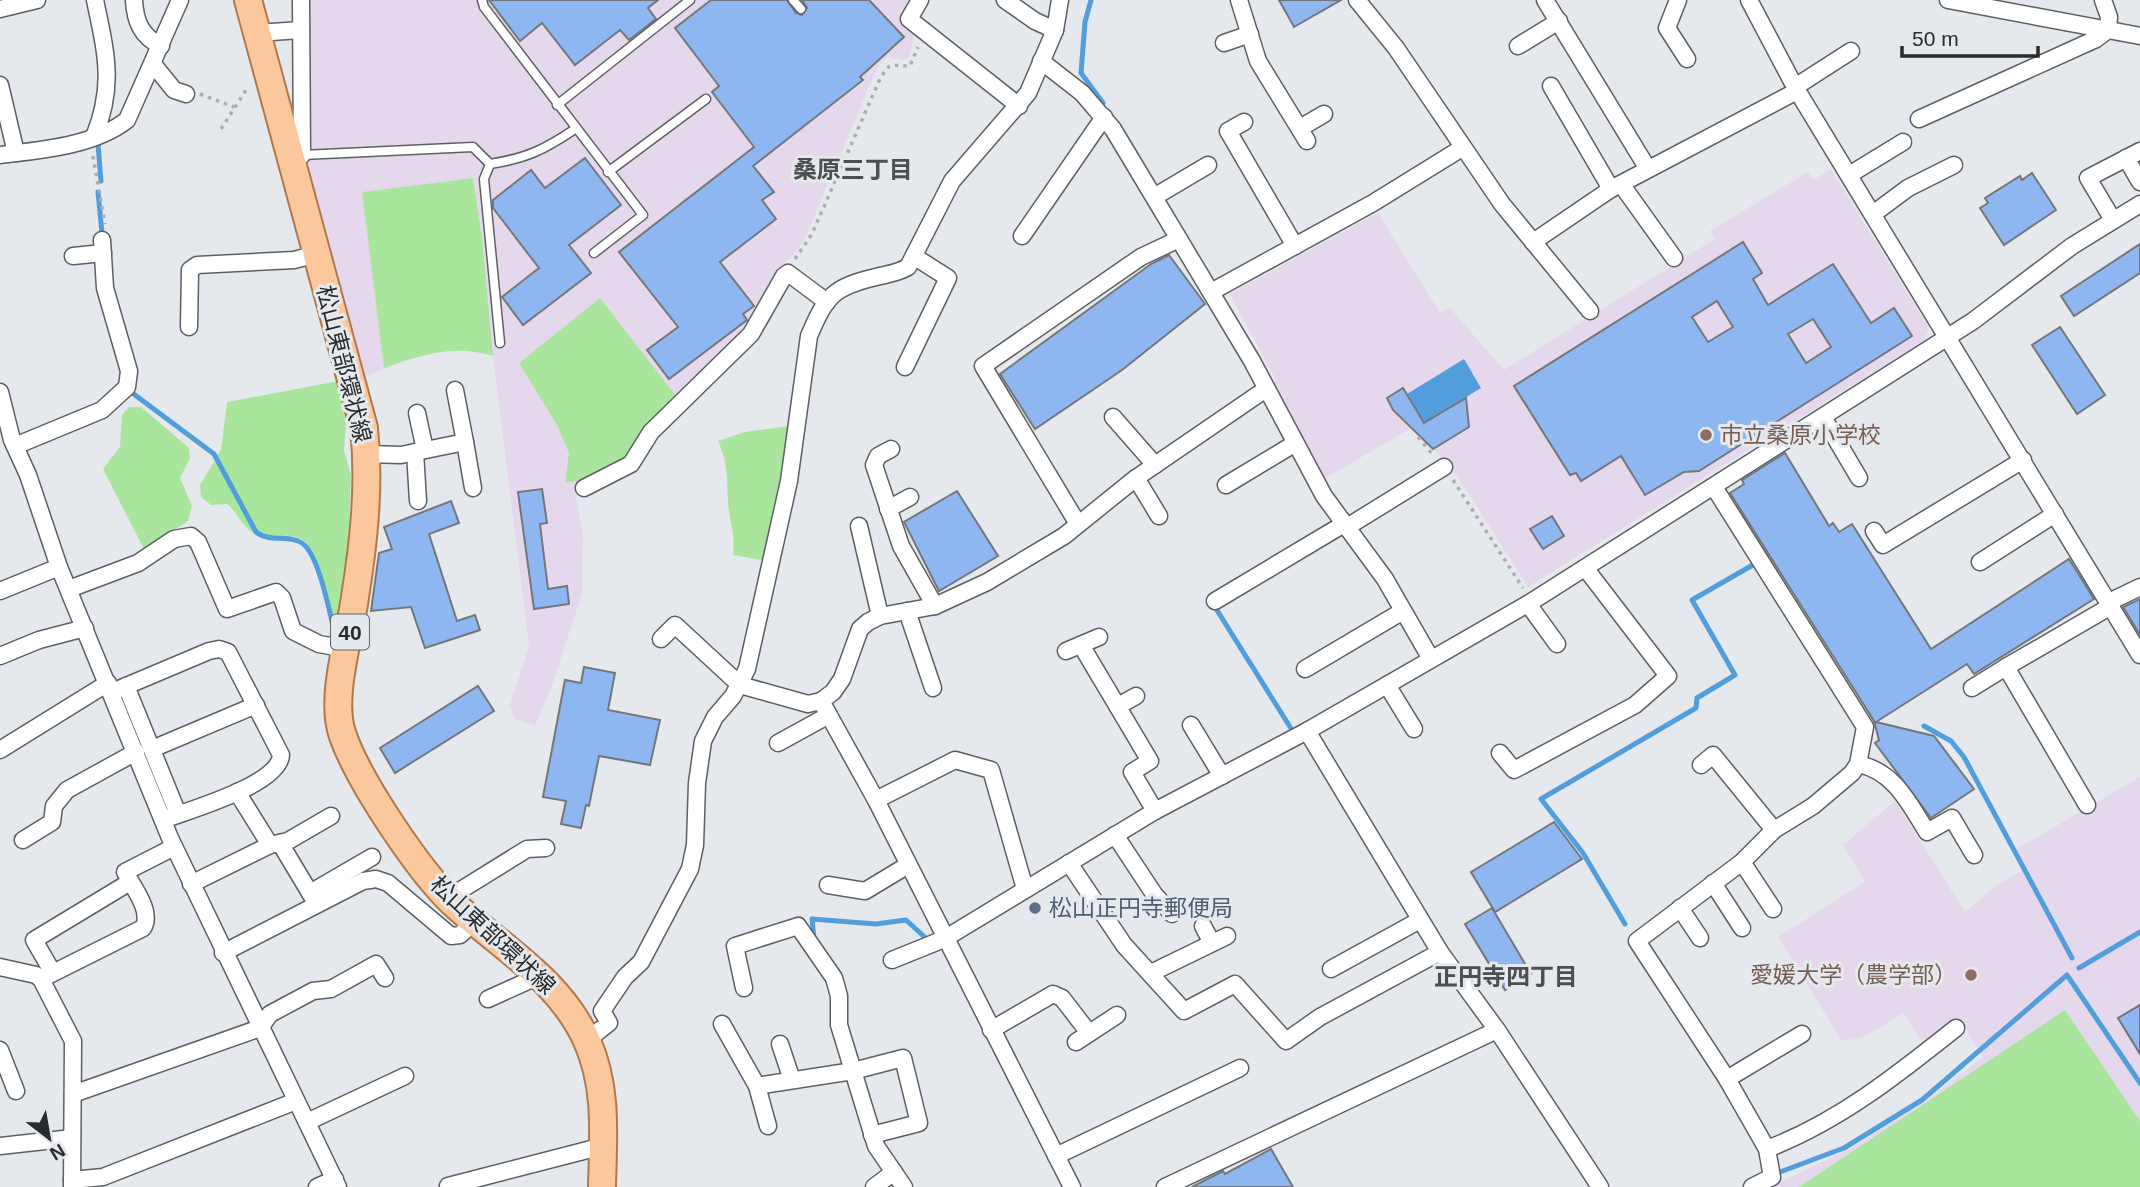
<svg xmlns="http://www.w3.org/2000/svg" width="2140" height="1187" font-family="Helvetica,'Noto Sans JP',sans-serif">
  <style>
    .education { fill: #e6d8ec }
    .green { fill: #aae59e }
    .water { fill: #529edc }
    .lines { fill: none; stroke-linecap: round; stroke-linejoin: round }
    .stream { stroke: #529edc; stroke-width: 5 }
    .building { fill: #8eb7f1; stroke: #74777a; stroke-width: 2; fill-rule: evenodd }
    .lane-casing { stroke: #5d6063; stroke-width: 11 }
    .street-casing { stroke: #5d6063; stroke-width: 19 }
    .primary-casing { stroke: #b0794c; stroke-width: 30 }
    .path { stroke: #acaeb2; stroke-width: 3.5; stroke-dasharray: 3.5 5; stroke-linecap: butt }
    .lane { stroke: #fff; stroke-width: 8 }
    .street { stroke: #fff; stroke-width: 16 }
    .primary { stroke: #fbc89d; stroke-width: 26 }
    .education-dot { fill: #8d6e63; stroke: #e5e8ec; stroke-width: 2.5 }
    .service-dot { fill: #5c6f8a; stroke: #e5e8ec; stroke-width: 2.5 }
    .labels { text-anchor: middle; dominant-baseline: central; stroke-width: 6; stroke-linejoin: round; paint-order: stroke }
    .shield { fill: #e5e8ec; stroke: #626466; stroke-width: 2 }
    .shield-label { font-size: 21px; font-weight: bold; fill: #2a2b2d }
    .street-label { font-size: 23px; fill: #2a2b2d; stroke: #e5e8ec }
    .education-label { font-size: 23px; fill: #785e54; stroke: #e5e8ec; text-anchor: start }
    .service-label { font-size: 23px; fill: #4e5e75; stroke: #e5e8ec; text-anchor: start }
    .neighbourhood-label { font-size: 24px; font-weight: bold; fill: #4c4e51; stroke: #e5e8ec }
  </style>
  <rect width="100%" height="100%" fill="#e5e8ec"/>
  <g class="education">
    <polygon points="307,0 913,0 901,20 914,36 909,57 905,60 886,57 876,70 806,236 796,252 778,269 759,313 747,329 645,427 581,481 573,482 583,534 582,593 553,683 535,726 514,718 510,705 529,646 493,356 465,350 441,351 414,357 362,378 306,163 310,159"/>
    <polygon points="1831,169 1929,328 1925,340 1528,587 1455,472 1413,427 1324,479 1274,389 1275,378 1230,294 1378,213 1440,313 1450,308 1504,370 1715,239 1710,231 1808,172 1813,180"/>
    <polygon points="2140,777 2140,1187 1771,1187 1855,1146 1926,1101 1983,1057 1960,1020 1923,1044 1904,1013 1861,1038 1842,1041 1778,937 1865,882 1843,845 1895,801 1965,912 1997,885 2025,869 2015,850"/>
  </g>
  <g class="green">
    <path d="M473,178L482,238L493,356C456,344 420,355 384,368L362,192Z"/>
    <polygon points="600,298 676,396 644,429 626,459 581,481 565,482 569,453 557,425 519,363"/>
    <path d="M339,381L347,408L344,451L351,474L348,553L340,613L334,618C322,596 324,566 308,545C296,529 273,540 257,534C242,529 239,513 227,504L211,505L201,497L200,485L221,450L227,402Z"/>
    <polygon points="129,407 141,407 189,448 190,458 180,478 192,506 188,521 144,549 103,469 120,447 122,415"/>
    <path d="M789,426L787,457L767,561L733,555C735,535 732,531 729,512C726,485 730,467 718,441L745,432Z"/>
    <polygon points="2065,1010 2140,1121 2140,1187 1799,1187"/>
  </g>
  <polygon class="water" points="1464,359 1481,388 1424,423 1407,394"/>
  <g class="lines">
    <g class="stream">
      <polyline points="1091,0 1085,22 1081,73 1103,103"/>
      <polyline points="98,144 101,181"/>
      <polyline points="98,192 102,233"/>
      <path d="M131,392L214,454L256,532C270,543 288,534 302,543C319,554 330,615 335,634"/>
      <polyline points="1215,607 1292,730"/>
      <polyline points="1924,726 1951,741 1964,757 2072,958"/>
      <polyline points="1625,924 1583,853 1541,799 1696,708 1697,698 1735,675 1692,600 1758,562"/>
      <polyline points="814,939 812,919 876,924 906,920 929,941"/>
      <polyline points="2079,968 2140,932"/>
      <polyline points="1780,1172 1844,1148 1922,1100 2067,975 2140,1083"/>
    </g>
  </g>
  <g class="building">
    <polygon points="489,0 658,0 648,8 656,19 629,40 620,30 575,65 542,23 520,41"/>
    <polygon points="711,0 787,0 796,13 802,15 807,8 802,0 869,0 904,37 860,77 863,80 753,166 774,192 762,200 776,219 720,262 754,306 743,314 747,320 669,379 647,350 678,327 619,252 754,147 712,92 719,86 675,28"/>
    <polygon points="1279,0 1341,0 1294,27"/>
    <polygon points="585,158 621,205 569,245 591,273 523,325 502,297 539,268 493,208 493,200 531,170 545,188"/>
    <polygon points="2032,173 2056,210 2004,245 1980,208 1988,203 1985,198 2020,176 2022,180"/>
    <path d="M1743,242L1762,273L1753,279L1768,305L1833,264L1871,323L1894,308L1912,336L1699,471L1684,472L1645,495L1621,456L1581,481L1576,473L1570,475L1514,386ZM1717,301L1733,327L1708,342L1692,317ZM1813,319L1831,347L1806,363L1788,334Z"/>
    <polygon points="2140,244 2140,273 2074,316 2061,296"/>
    <polygon points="1169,255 1205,304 1122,370 1035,429 1000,374 1151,264"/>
    <polygon points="2060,327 2105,395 2077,414 2032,345"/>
    <polygon points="1403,388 1424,423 1466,398 1469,427 1433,449 1393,410 1387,398"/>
    <polygon points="1785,453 1829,526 1833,523 1839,532 1852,524 1931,649 2069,559 2094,599 1974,674 1967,664 1876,722 1934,736 1974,789 1931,818 1875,743 1879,740 1874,721 1730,493 1744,484 1742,480"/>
    <polygon points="542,489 547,523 540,524 548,589 567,586 569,604 534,609 518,492"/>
    <polygon points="957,491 998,556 939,591 904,522"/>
    <polygon points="451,501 459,523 429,534 457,621 475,615 480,630 425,648 411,607 371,611 379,553 392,549 384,527"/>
    <polygon points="1552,516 1564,536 1543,549 1530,529"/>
    <polygon points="2140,599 2140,635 2123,607"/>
    <polygon points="584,667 615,673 608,710 660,720 650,765 599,756 589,806 586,805 581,828 561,824 566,801 543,797 565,680 581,683"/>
    <polygon points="478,686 494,711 395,773 380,748"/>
    <polygon points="1554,822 1582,859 1495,912 1471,872"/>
    <polygon points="1492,908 1531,974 1505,990 1465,924"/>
    <polygon points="2140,1005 2140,1054 2118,1018"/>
    <polygon points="1271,1149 1293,1187 1192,1187 1223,1171 1225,1174"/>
  </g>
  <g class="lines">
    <defs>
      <g id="lane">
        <polyline points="482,0 484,7 643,215 594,253"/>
        <polyline points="793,0 801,9"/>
        <polyline points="557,105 690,0"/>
        <path d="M302,155L473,147L490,164C527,158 544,150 575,129"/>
        <polyline points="490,164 484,179 500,343"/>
        <polyline points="608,172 706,99"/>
      </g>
      <g id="street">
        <path d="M134,0C135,21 141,36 161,46"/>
        <polyline points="920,0 909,19 1019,106"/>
        <polyline points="1005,0 1035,21 1055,30"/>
        <polyline points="1239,0 1258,61 1307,141"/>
        <polyline points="1357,0 1396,48 1502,204 1590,311"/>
        <polyline points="1545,0 1648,169"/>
        <polyline points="1678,0 1667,28 1687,59"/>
        <polyline points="1749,0 1795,87 2140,655"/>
        <polyline points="1948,0 2140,36"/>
        <polyline points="0,9 37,0"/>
        <polyline points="256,33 301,30"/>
        <polyline points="1224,43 1250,34"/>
        <polyline points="1518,46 1559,21"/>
        <polyline points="1041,61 1082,93 1113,129 1252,361 1324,496 1385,579 1431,659"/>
        <polyline points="153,64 174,90 186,94"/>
        <polyline points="0,85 16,153"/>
        <polyline points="1551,86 1611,189"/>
        <polyline points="1795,87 1851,51"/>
        <polyline points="1919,119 2096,39 2108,30 2109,17 2103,0"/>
        <polyline points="1244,122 1228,131 1295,246"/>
        <polyline points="1300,128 1324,114"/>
        <path d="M94,137C115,85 106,53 95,0"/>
        <path d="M0,155C41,150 94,146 127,120L180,0"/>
        <polyline points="290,155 302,155 301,0"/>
        <polyline points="2126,158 2140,182"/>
        <polyline points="1849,175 1903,142"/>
        <polyline points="1621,184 1674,258"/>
        <polyline points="1154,197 1208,165"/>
        <polyline points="1873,214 1908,188 1954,165"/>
        <polyline points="2113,220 2088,178 2140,151"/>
        <polyline points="1022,236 1104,117"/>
        <polyline points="1533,242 1611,189 1797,91"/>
        <polyline points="73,256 103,253"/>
        <polyline points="1211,292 1373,203 1462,148"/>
        <polyline points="189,327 190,270 197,265 294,260 317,254"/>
        <polyline points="905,367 948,278 915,257"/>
        <polyline points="455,390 465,442"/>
        <polyline points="0,392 12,440 28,475 59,567 170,838 338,1187"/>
        <polyline points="417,413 425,450"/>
        <polyline points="1113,417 1155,465"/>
        <polyline points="1823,417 1859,478"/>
        <polyline points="15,446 102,410 127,387 129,371 105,288 102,240"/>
        <polyline points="891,449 878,456 874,465 901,546 935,606"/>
        <polyline points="415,452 418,501"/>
        <polyline points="367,454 401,455 465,442 473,488"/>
        <polyline points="1136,478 1159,516"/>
        <polyline points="1226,485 1294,444"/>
        <polyline points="1714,487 1865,727 1858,764 1852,773 1813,806 1774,830 1742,862 1637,941 1727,1079 1767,1149 1772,1177 1752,1187"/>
        <polyline points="584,488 631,464 651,432 751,334 784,276 788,273 827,302"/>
        <polyline points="888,509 910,497"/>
        <polyline points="1078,524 983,366 1141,257 1179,239"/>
        <polyline points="859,526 880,616"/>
        <polyline points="1347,527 1444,467"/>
        <polyline points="1874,531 1883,545 2023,460"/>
        <polyline points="1980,562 2055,514"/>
        <polyline points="69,589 138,563 174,539 191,536 198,542 227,609 276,592 282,598 293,631 319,644 347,649"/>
        <polyline points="0,591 59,567"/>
        <polyline points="1215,601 1344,524"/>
        <polyline points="2109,602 2140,587"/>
        <polyline points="1528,604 1557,644"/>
        <polyline points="907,611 933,688"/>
        <polyline points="661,639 675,625 740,685 808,704 821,701 833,692 842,679 860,629 868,622 880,616 935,606 987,582 1064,536 1136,478 1266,389"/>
        <polyline points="1081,645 1150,761 1132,772 1155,811"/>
        <polyline points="1066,651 1099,637"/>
        <polyline points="0,656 39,640 85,628"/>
        <polyline points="1305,669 1403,611"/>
        <polyline points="1387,685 1414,729"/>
        <polyline points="126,686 178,814"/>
        <polyline points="1972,688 2006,667"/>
        <path d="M112,692L209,651L219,649L228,652L281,755C279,785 189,810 163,820"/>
        <polyline points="821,701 876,800 1072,1187"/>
        <polyline points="1118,706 1136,696"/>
        <polyline points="1191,725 1222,776"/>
        <polyline points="1307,731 1440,952 1497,1030 1600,1187"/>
        <polyline points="778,743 829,715"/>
        <polyline points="152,749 256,705"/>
        <polyline points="0,750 108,683"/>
        <polyline points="1500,753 1514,770 1635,705 1668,676 1586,569"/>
        <path d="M1858,764C1894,771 1909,803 1927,832L1952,818L1974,855"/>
        <polyline points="1701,765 1713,755 1774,830"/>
        <polyline points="237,792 270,845"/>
        <polyline points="876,800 955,760 991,770 1025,889"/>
        <polyline points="2087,805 2006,667 2111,606"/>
        <polyline points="1115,835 1154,894 1172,914"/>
        <polyline points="23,840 52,822 54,806 67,790 136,752"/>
        <polyline points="280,843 316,903"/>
        <polyline points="1742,862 1773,909"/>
        <polyline points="1069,863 1124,945 1184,1011 1235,984 1286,1041 1320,1017 1440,952"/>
        <polyline points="1713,883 1742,928"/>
        <polyline points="191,884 270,845 288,841 331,816"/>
        <polyline points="828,885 865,891 908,865"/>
        <polyline points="310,893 372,857"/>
        <polyline points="448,898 527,849 546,848"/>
        <polyline points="1680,908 1700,938"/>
        <polyline points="1203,926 1212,943"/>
        <polyline points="223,953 363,881 376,879 388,883 451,936 460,935 474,922"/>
        <polyline points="892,960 944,939 1155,811 1307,731 1531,602 1973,321 2072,246 2140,204"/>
        <polyline points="0,967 36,975 41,979 73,1041 72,1187"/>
        <polyline points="1331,969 1420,920"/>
        <polyline points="53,973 34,940 130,882"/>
        <polyline points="1151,973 1227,936"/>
        <path d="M41,979L143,928C153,912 133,887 125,872L174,847"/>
        <polyline points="744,988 735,946 798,926 834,978 839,996 839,1025 876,1146 904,1187"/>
        <polyline points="488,999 541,975"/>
        <polyline points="722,1024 757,1086 768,1126"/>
        <polyline points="991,1030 1053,994 1062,998 1089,1033"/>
        <path d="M587,1040L609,1023L602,1011L625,977L641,962L690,869L695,845L697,783L703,741L715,717L733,696L747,669L789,481L809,336C826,296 833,287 876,277C888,274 898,273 908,267L952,181L1028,93L1055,30L1060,0"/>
        <polyline points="1076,1042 1117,1015"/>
        <polyline points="780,1044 792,1080"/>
        <polyline points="0,1050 16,1091"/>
        <polyline points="1727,1079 1802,1034"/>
        <polyline points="757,1086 853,1071 903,1058 919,1123 872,1135"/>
        <polyline points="73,1094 260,1028 270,1014 313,991 331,989 376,964 385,978"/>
        <polyline points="307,1122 405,1076"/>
        <polyline points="0,1146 72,1138"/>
        <path d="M1767,1149C1838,1122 1897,1075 1956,1028"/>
        <polyline points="1056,1156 1240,1068"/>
        <polyline points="72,1180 103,1177 296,1101"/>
        <polyline points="448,1186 603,1146"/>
        <polyline points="317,1187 335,1179"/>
        <polyline points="874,1187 894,1172"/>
        <polyline points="1165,1187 1497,1030"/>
      </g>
      <path id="primary" d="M248,0L364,428C370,484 364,541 355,597C350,636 330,696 342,733C357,779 420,873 455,905C502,948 560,980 587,1041C608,1088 603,1137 602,1187"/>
    </defs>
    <use href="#lane" class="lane-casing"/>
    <use href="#street" class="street-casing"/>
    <use href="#primary" class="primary-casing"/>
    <g class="path">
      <polyline points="200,94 234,107"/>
      <polyline points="221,129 248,87"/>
      <polyline points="93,156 105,224"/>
      <path d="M795,259L812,234L879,81C891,60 889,66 910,66L918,47"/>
      <polyline points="1418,437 1433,455"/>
      <polyline points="1453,480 1523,588"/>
    </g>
    <use href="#lane" class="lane"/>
    <use href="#street" class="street"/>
    <use href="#primary" class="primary"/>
  </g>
  <g class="education-dot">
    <circle cx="1706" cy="435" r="7"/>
    <circle cx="1971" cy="975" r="7"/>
  </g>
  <circle class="service-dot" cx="1035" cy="908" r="7"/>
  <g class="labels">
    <rect class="shield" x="331" y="614.5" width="38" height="35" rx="5"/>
    <g class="shield-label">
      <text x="350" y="632">40</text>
    </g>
    <g class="street-label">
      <text transform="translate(344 364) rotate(76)">松山東部環状線</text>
      <text transform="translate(493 935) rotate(43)">松山東部環状線</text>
    </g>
    <g class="education-label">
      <text x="1720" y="435">市立桑原小学校</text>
      <text x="1957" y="975" text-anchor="end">愛媛大学（農学部）</text>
    </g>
    <g class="service-label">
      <text x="1049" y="908">松山正円寺郵便局</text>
    </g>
    <g class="neighbourhood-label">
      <text x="853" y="169">桑原三丁目</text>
      <text x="1506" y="976">正円寺四丁目</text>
    </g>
  </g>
  <g transform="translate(49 1138) rotate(149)" stroke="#e5e8ec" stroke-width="5" paint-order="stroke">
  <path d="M0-5L12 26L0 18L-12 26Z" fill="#2a2b2d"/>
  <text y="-10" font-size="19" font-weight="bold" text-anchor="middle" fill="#2a2b2d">N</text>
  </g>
  <path d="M1902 46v10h136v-10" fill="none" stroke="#2a2b2d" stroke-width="3.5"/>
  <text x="1912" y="46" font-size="21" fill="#2a2b2d" stroke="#e5e8ec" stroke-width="5" paint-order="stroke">50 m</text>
</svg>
